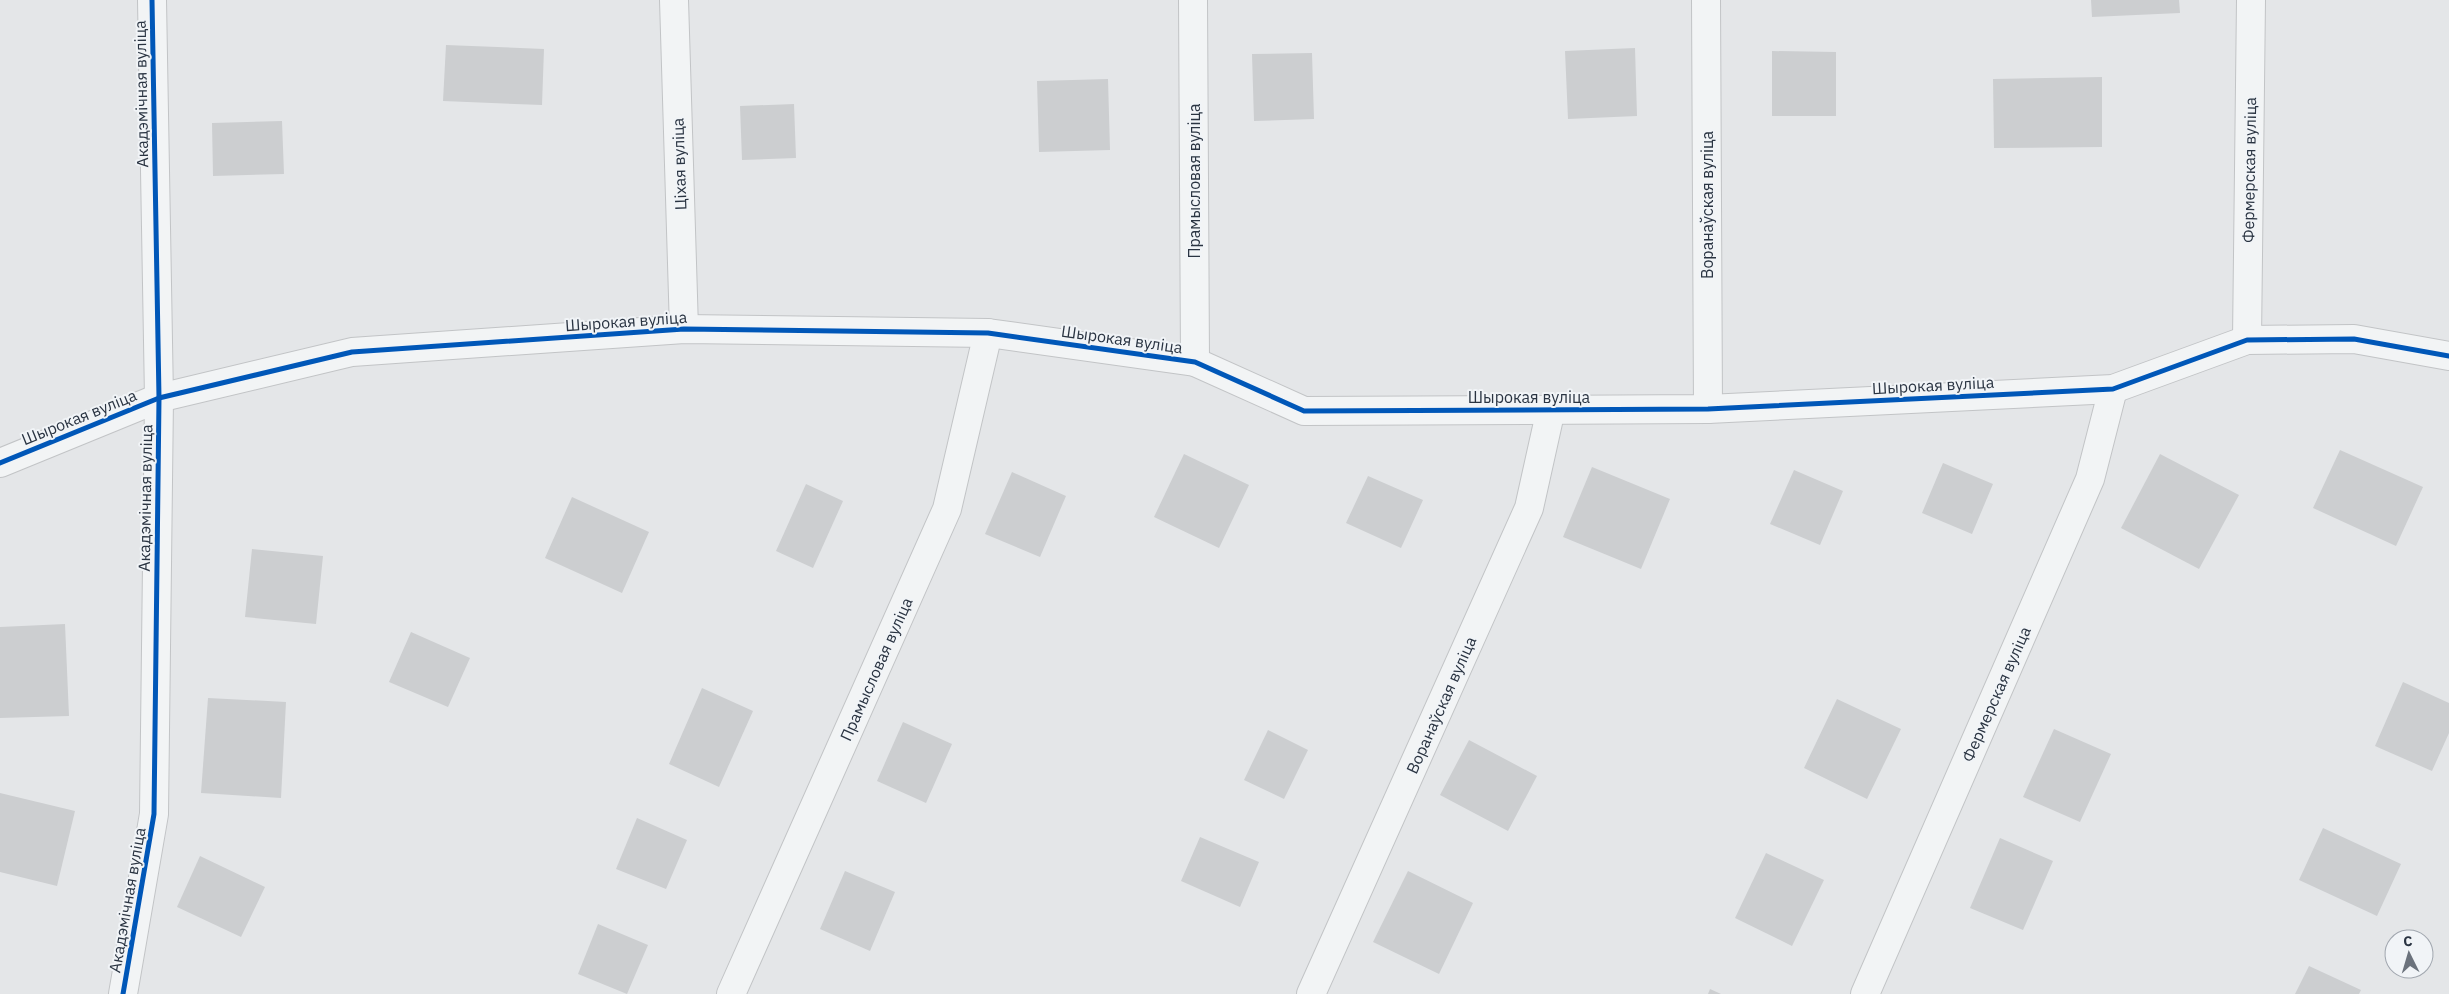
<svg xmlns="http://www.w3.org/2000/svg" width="2449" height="994" font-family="'IBM Plex Sans',sans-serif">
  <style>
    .building { fill: #ccced0 }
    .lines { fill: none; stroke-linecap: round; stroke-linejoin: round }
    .minor-casing { stroke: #c2c4c6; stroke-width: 30 }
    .minor { stroke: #f2f4f5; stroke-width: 28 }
    .cycleway-casing { stroke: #f1f4f7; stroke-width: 8 }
    .cycleway { stroke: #0057b8; stroke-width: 5 }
    .labels { text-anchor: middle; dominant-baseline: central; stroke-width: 4; stroke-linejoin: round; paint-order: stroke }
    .street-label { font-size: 16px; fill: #2a3442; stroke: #f1f4f7 }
  </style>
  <rect width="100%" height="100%" fill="#e4e6e8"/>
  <g class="building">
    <polygon points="2091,0 2179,0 2180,13 2092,17"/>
    <polygon points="446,45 544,49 542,105 443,101"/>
    <polygon points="1635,48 1637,116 1568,119 1565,51"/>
    <polygon points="1772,51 1836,52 1836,116 1772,116"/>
    <polygon points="1312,53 1314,119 1254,121 1252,54"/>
    <polygon points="2102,77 2102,147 1994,148 1993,79"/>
    <polygon points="1108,79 1110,150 1039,152 1037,81"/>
    <polygon points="794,104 796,158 742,160 740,106"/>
    <polygon points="282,121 284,174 213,176 212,123"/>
    <polygon points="2340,450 2423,487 2396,546 2313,508"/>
    <polygon points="1184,454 1249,485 1219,548 1154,517"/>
    <polygon points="2160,454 2239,495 2199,569 2121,528"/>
    <polygon points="1943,463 1993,484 1972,534 1922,513"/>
    <polygon points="1592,467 1670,499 1641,569 1563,537"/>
    <polygon points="1794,470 1843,491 1820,545 1770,524"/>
    <polygon points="1012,472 1066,496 1040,557 985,534"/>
    <polygon points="1368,476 1423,500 1401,548 1346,523"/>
    <polygon points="806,484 843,501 813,568 776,551"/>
    <polygon points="572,497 649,532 622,593 545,558"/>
    <polygon points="252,549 323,556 316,624 245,617"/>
    <polygon points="65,624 69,716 0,718 0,627"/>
    <polygon points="411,632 470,658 448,707 389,682"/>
    <polygon points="2403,682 2449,703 2449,733 2432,771 2375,746"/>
    <polygon points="702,688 753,711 719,787 669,764"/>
    <polygon points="208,698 286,702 281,798 201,793"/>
    <polygon points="1837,699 1901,729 1867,799 1804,768"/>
    <polygon points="903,722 952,744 926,803 877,781"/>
    <polygon points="2054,729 2111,754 2080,822 2023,797"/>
    <polygon points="1268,730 1308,750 1284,799 1244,780"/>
    <polygon points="1469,740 1537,776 1508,831 1440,795"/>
    <polygon points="0,793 75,811 57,886 0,872"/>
    <polygon points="637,818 687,840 666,889 616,869"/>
    <polygon points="2323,828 2401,864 2377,916 2299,880"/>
    <polygon points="1200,837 1259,862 1240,907 1181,881"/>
    <polygon points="2000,838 2053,861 2023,930 1970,908"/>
    <polygon points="1766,853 1824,880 1792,946 1735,918"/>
    <polygon points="200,856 265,887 241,937 177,907"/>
    <polygon points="845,871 895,892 870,951 820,929"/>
    <polygon points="1408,871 1473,903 1439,974 1373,942"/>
    <polygon points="598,924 648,945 627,994 578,974"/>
    <polygon points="2309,966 2361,990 2359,994 2295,994"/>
    <polygon points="1710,989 1721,994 1708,994"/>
  </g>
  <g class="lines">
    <defs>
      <g id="minor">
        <polyline points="674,0 684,329"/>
        <polyline points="1193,0 1195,362"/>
        <polyline points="1706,0 1708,409"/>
        <polyline points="2247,340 2251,0"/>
        <polyline points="0,463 159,398 352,352 684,329 988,333 1195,362 1304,411 1708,409 2113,389 2247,340 2354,339 2449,356"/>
        <polyline points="123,994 154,814 159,398 152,0"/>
        <polyline points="731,994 947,509 988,333"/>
        <polyline points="1311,994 1529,508 1551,409"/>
        <polyline points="1865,994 2090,479 2113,389"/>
      </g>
    </defs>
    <use href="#minor" class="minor-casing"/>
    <use href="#minor" class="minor"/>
    <defs>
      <g id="cycleway">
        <polyline points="0,463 159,398 352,352 684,329 988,333 1195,362 1304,411 1708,409 2113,389 2247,340 2354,339 2449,356"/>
        <polyline points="123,994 154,814 159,398 152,0"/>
      </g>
    </defs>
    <use href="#cycleway" class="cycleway-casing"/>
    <use href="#cycleway" class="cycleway"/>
  </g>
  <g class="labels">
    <g class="street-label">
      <text transform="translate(141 94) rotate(-91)">Акадэмічная вуліца</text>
      <text transform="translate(679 164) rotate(-92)">Ціхая вуліца</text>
      <text transform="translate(2249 170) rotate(-89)">Фермерская вуліца</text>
      <text transform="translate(1194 181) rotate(-90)">Прамысловая вуліца</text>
      <text transform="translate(1707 205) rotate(-90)">Воранаўская вуліца</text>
      <text transform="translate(626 321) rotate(-4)">Шырокая вуліца</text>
      <text transform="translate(1122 339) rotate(8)">Шырокая вуліца</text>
      <text transform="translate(1933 385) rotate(-3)">Шырокая вуліца</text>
      <text x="1529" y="397">Шырокая вуліца</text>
      <text transform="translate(79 417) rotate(-22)">Шырокая вуліца</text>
      <text transform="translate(145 498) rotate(-89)">Акадэмічная вуліца</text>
      <text transform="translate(876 669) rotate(-66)">Прамысловая вуліца</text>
      <text transform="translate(1996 694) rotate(-66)">Фермерская вуліца</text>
      <text transform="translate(1441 705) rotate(-66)">Воранаўская вуліца</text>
      <text transform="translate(127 900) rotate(-80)">Акадэмічная вуліца</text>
    </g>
  </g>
  <g transform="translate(2409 954) rotate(355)"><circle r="24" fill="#f1f4f7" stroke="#a1a7af"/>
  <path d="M0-4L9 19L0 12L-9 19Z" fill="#6b727c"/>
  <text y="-8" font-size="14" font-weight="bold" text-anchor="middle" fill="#2a3442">С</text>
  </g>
</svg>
